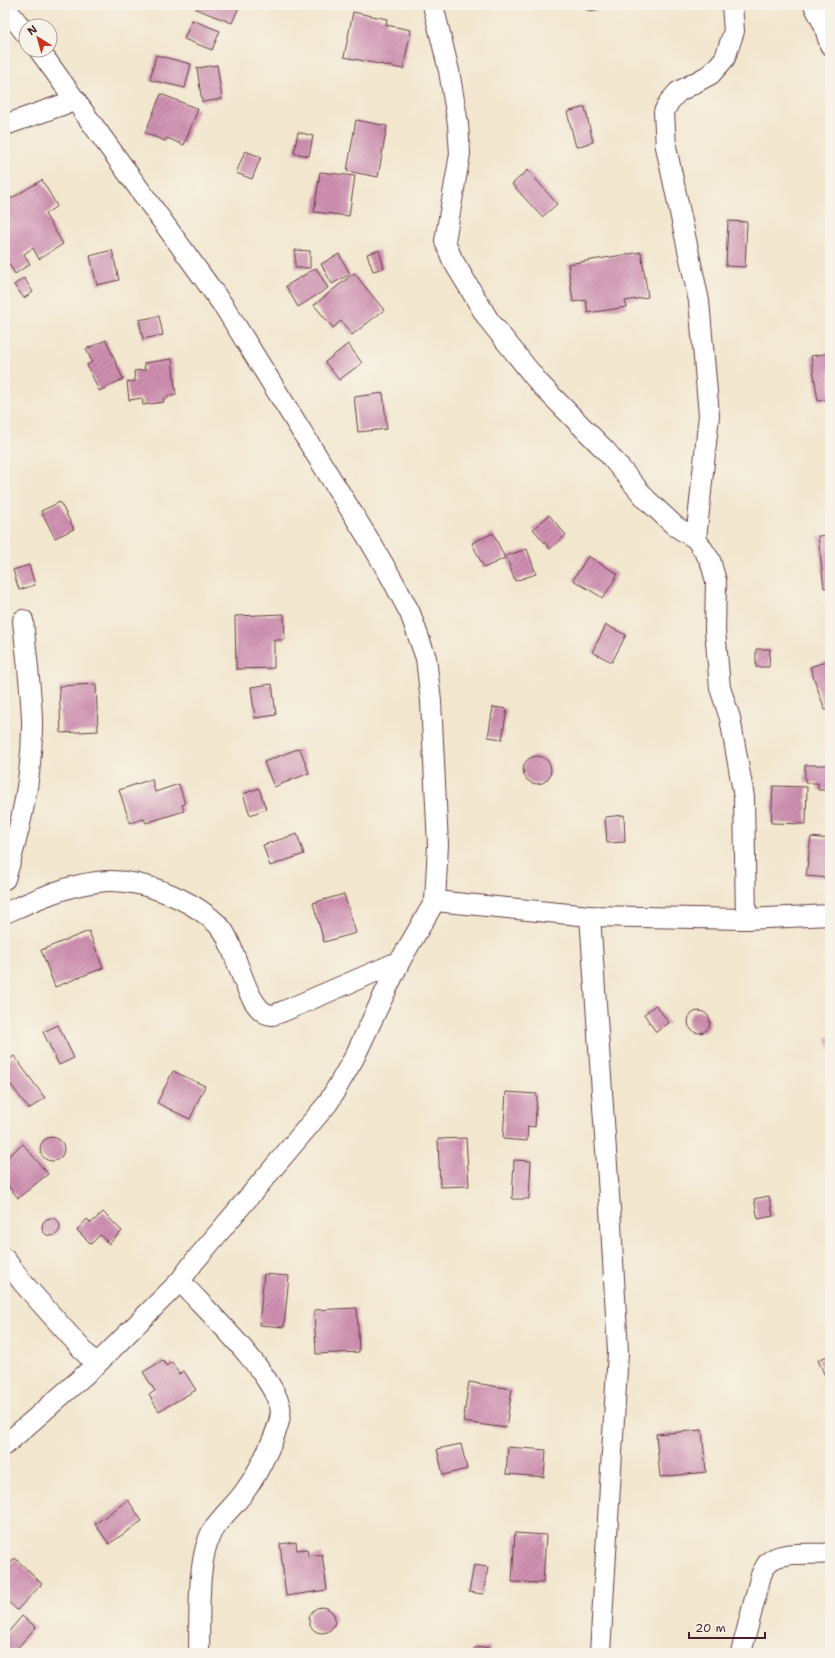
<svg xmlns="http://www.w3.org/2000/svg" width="835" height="1658" font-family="'Shantell Sans',sans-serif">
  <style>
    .building { fill: url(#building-hatch) }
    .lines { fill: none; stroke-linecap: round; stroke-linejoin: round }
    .minor-casing { stroke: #633d43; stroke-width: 22 }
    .minor { stroke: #fff; stroke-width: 20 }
  </style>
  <defs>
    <pattern id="building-hatch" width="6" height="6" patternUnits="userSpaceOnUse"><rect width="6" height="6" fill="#cf8fb1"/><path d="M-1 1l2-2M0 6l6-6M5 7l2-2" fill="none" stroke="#aa7490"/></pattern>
  </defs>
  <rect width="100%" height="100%" fill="#f7f3e8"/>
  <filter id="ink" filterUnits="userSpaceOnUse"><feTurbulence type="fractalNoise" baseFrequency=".025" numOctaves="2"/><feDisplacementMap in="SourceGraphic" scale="8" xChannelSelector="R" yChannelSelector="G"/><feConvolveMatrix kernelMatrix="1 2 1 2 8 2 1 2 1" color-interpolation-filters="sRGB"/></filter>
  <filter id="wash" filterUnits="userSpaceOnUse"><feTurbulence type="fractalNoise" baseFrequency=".012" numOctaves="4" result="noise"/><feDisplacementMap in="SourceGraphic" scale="16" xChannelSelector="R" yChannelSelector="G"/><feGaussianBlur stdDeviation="0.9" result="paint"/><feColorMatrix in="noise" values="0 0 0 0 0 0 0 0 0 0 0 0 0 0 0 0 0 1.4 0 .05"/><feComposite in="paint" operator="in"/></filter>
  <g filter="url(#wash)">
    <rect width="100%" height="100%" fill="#f2e6ce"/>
    <g id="blocks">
      <g class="building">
        <polygon points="198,5 240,5 232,23 196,9"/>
        <polygon points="581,5 601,5 597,10 590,11 584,8"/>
        <polygon points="353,12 387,19 386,25 411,30 403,69 344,57"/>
        <polygon points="192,20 220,31 212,50 184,39"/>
        <polygon points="156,55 191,64 185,88 150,80"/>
        <polygon points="217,65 222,99 202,102 197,68"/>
        <polygon points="161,94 198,109 184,145 167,138 165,141 145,133"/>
        <polygon points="585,107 593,142 576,147 567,112"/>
        <polygon points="356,120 387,126 378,177 347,171"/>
        <polygon points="298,132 313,136 309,156 294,153"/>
        <polygon points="245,151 261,157 252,179 236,173"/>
        <polygon points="528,170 557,204 542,217 512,184"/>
        <polygon points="320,172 355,176 349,216 314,212"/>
        <polygon points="42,180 57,206 45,214 63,244 39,259 33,248 24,254 30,264 15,274 5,258 5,202"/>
        <polygon points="728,221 747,222 745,267 726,266"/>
        <polygon points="112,250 119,280 97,285 90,256"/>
        <polygon points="295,250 310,251 310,268 295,268"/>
        <polygon points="379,250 384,268 373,271 367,254"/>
        <polygon points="641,252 648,297 625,301 627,307 588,313 586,300 573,302 568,264"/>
        <polygon points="339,254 350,274 332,284 321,264"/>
        <polygon points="316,268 328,288 298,307 286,286"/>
        <polygon points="354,273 384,310 352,335 341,321 333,328 314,305"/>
        <polygon points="24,278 33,292 24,298 14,285"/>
        <polygon points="159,316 163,335 143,339 139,320"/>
        <polygon points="106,340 123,379 99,391 87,365 92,362 86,349"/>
        <polygon points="348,344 362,363 339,380 325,362"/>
        <polygon points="830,353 830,399 818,401 811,356"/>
        <polygon points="172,359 176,395 168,396 168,398 163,399 164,402 143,405 142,398 129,400 127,382 135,381 134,371 145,370 144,363"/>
        <polygon points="383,393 387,429 358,432 354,397"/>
        <polygon points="60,502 74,529 55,538 41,511"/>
        <polygon points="549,515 566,535 550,549 533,529"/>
        <polygon points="493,533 505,558 484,568 472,543"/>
        <polygon points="830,535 830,587 824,588 818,536"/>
        <polygon points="527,549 536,574 515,581 506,556"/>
        <polygon points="588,556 618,574 603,598 573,580"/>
        <polygon points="29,565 35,585 19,590 13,570"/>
        <polygon points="284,614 285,640 274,640 274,668 236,669 235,616"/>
        <polygon points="828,621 830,621 830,635 829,635"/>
        <polygon points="606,625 626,635 612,662 592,652"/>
        <polygon points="756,649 770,649 769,667 756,667"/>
        <polygon points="830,660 830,709 825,710 810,667"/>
        <polygon points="96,684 98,731 61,733 59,686"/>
        <polygon points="272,684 276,715 255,718 251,687"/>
        <polygon points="493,707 507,709 502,739 488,737"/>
        <polygon points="300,748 309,773 274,787 264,762"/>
        <circle cx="537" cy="770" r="14"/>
        <polygon points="805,765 830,765 830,790 818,790 818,783 805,783"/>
        <polygon points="152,779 155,792 179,784 185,804 182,805 184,811 146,823 144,819 130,823 119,790"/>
        <polygon points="773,786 807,787 806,824 771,823"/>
        <polygon points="259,788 266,809 250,815 243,794"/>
        <polygon points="624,815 625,842 607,843 605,817"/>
        <polygon points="297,834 304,854 270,866 263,845"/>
        <polygon points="811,837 830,839 830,878 806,876"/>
        <polygon points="344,894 356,933 324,942 313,903"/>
        <polygon points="89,931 103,968 55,987 41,950"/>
        <polygon points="656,1005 669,1023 656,1032 644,1014"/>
        <circle cx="699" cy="1022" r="11"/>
        <polygon points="58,1025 74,1058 59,1065 43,1032"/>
        <polygon points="830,1037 830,1051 826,1038"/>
        <polygon points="14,1056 45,1098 29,1109 11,1085 5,1089 5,1063"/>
        <polygon points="173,1071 205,1086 190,1119 157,1103"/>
        <polygon points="506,1092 537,1094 535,1127 528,1126 527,1141 503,1139"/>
        <circle cx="52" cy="1149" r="12"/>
        <polygon points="466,1138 469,1186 440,1187 438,1139"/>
        <polygon points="23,1144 48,1174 18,1198 5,1182 5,1159"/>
        <polygon points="514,1160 531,1161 529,1199 512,1199"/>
        <polygon points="769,1196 773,1216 758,1219 754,1199"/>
        <polygon points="103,1212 122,1231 109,1244 100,1235 91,1244 77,1230 87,1219 91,1223"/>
        <circle cx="51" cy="1227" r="9"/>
        <polygon points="264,1274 289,1276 284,1327 259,1325"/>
        <polygon points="357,1308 359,1352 316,1354 314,1310"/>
        <polygon points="830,1355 830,1384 829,1385 818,1360"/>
        <polygon points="163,1360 166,1366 172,1362 179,1374 184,1371 196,1390 159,1411 149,1395 155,1391 143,1372"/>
        <polygon points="469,1382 512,1389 506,1428 463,1422"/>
        <polygon points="702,1430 706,1472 660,1477 656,1434"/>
        <polygon points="461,1444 467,1469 443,1475 437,1449"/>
        <polygon points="508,1447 546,1450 544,1477 506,1474"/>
        <polygon points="128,1500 142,1521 109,1544 95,1524"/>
        <polygon points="515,1533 546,1535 543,1583 512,1582"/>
        <polygon points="296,1542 297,1550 307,1549 308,1556 322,1554 327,1590 286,1596 280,1544"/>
        <polygon points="15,1558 42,1584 17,1610 5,1599 5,1596 10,1590 5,1585 5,1569"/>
        <polygon points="474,1565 488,1567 483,1594 469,1592"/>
        <circle cx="322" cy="1620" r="13"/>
        <polygon points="22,1616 36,1627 13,1653 5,1653 5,1636"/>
        <polygon points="490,1647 490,1653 474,1653 474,1648"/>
      </g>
    </g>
  </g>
  <g filter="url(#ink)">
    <use href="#blocks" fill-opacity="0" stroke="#633d43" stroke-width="1"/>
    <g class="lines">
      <defs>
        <g id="minor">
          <polyline points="433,5 449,71 458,124 460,154 445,241 452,259 488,319 539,383 606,451 646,499 675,526 696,539 710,560 716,581 715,630 720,688 730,718 744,797 746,919"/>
          <polyline points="814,5 824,25 830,45"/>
          <polyline points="5,7 26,34"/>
          <polyline points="5,125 76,100"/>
          <polyline points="696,539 709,415 699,301 666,147 664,112 669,102 678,92 711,74 725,58 734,31 732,5"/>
          <path d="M5,879C21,828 33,774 32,720C31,687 26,653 23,620"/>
          <polyline points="435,901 590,916 746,919 830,915"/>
          <path d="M5,913C35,900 64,886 97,882C137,876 194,899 221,928C236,944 246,1014 272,1015C276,1015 280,1012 284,1011L400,961"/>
          <polyline points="590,916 611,1224 618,1352 600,1653"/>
          <polyline points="5,1259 23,1283 96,1365"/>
          <path d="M180,1281C208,1312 268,1368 280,1406C285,1423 256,1476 245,1491C236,1504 223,1515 214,1528C196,1555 200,1620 199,1653"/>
          <polyline points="5,1445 96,1365 180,1281 194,1262 328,1103 354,1058 400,961 435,901 438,845 431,701 426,658 410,613 392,579 371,543 225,308 39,50"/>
          <path d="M741,1653L761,1575C763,1571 765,1567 767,1564C778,1549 813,1556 830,1553"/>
        </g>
      </defs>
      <use href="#minor" class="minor-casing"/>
      <use href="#minor" class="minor"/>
    </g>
  </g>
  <rect width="835" height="1658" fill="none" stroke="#f7f3e8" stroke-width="20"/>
  <g transform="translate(38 38) rotate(323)"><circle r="19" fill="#f7f3e8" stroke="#b29e9c"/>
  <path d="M0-3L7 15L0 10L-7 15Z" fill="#c8321e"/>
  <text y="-6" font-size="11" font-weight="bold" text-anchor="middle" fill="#4a1f2b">N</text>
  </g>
  <path d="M689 1632v6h76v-6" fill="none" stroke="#4a1f2b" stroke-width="2"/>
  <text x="695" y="1632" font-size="12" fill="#4a1f2b" stroke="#f7f3e8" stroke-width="3" paint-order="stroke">20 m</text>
</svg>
